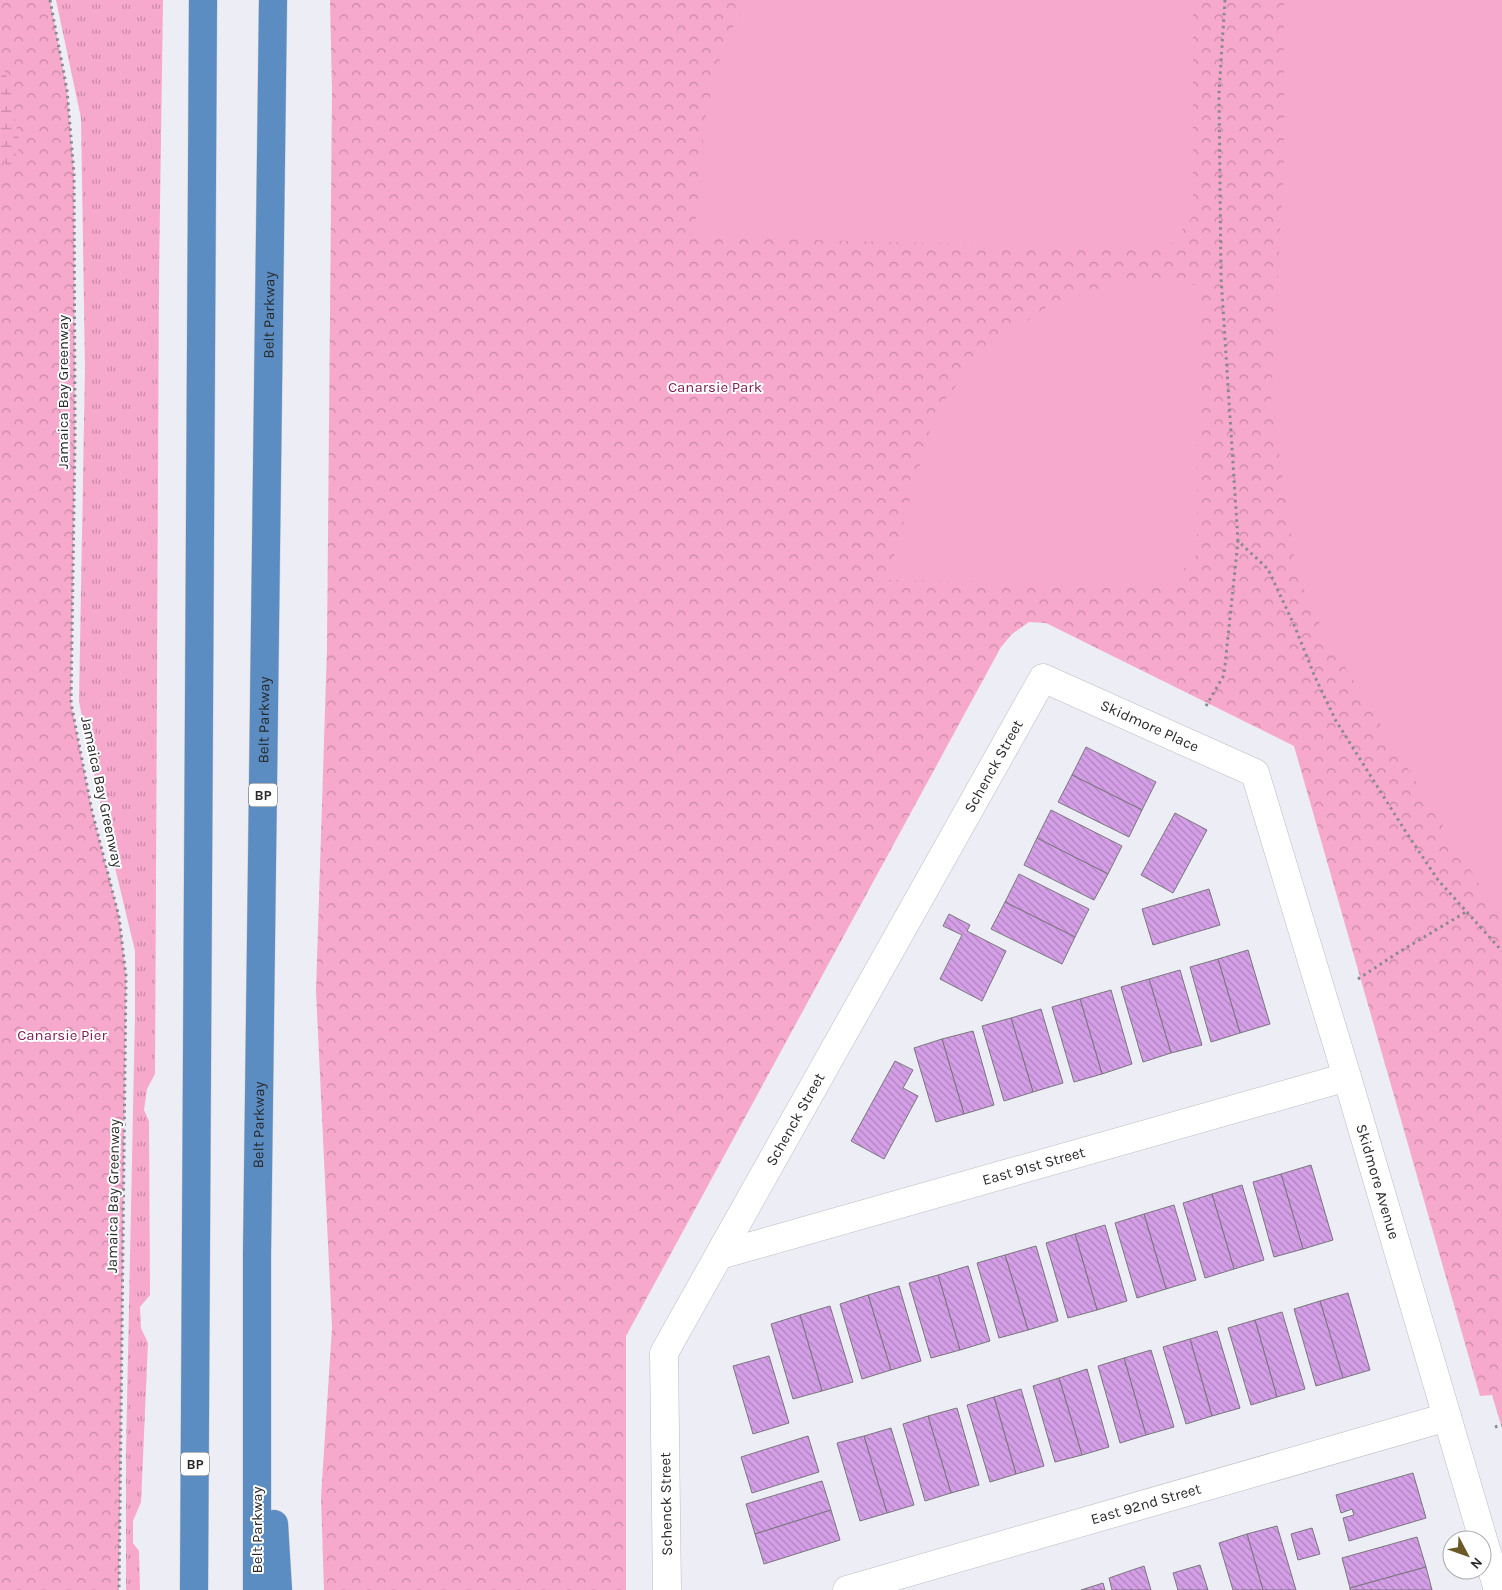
<svg xmlns="http://www.w3.org/2000/svg" width="1502" height="1590" font-family="Karla,sans-serif">
  <style>
    .grass { fill: url(#grass-tufts) }
    .forest { fill: url(#forest-crowns) }
    .wetland { fill: url(#wetland-marsh) }
    .garden { fill: #f7a8cd }
    .building { fill: url(#building-back-hatch); stroke: #7a767c }
    .lines { fill: none; stroke-linecap: round; stroke-linejoin: round }
    .minor-casing { stroke: #bbbbc3; stroke-width: 29 }
    .motorway-casing { stroke: #ccc; stroke-width: 29 }
    .path { stroke: #89898f; stroke-width: 3; stroke-dasharray: 2.5 4; stroke-linecap: butt }
    .minor { stroke: #fff; stroke-width: 28 }
    .motorway { stroke: #5b8dc2; stroke-width: 28 }
    .labels { text-anchor: middle; dominant-baseline: central; stroke-width: 4; stroke-linejoin: round; paint-order: stroke }
    .shield { fill: #fff; stroke: #69696b; stroke-width: 1 }
    .shield-label { font-size: 14px; font-weight: bold; fill: #29292c }
    .street-label { font-size: 15px; fill: #29292c; stroke: #fff }
    .park-label { font-size: 15px; fill: #821e57; stroke: #fff }
  </style>
  <defs>
    <pattern id="grass-tufts" width="24" height="20" patternUnits="userSpaceOnUse" patternTransform="scale(1.25)"><rect width="24" height="20" fill="#f7a8cd"/><path d="M3 7l-1-3M5 7V3M7 7l1-3M15 17l-1-3M17 17v-4M19 17l1-3" fill="none" stroke="#c889a7"/></pattern>
    <pattern id="forest-crowns" width="20" height="18" patternUnits="userSpaceOnUse" patternTransform="scale(1.25)"><rect width="20" height="18" fill="#f7a8cd"/><path d="M2 6a3 3 0 1 1 6 0M12 15a3 3 0 1 1 6 0" fill="none" stroke="#c889a7"/></pattern>
    <pattern id="wetland-marsh" width="20" height="14" patternUnits="userSpaceOnUse" patternTransform="scale(1.25)"><rect width="20" height="14" fill="#f7a8cd"/><path d="M1 5h8M5 5V1M11 12h8M15 12V8" fill="none" stroke="#c889a7"/></pattern>
    <pattern id="building-back-hatch" width="6" height="6" patternUnits="userSpaceOnUse" patternTransform="scale(1.25)"><rect width="6" height="6" fill="#d59fe8"/><path d="M-1 5l2 2M0 0l6 6M5-1l2 2" fill="none" stroke="#ad82bc"/></pattern>
  </defs>
  <rect width="100%" height="100%" fill="#ecedf5"/>
  <polygon class="grass" points="56,0 163,0 159,275 155,1074 147,1089 144,1110 149,1121 150,1295 140,1307 141,1328 148,1343 141,1502 133,1521 133,1543 139,1551 140,1590 126,1590 126,1453 135,1014 135,951 106,830 79,702 85,368 81,118"/>
  <g class="forest">
    <polygon points="0,0 50,0 67,90 74,174 75,437 71,703 92,811 119,916 126,976 119,1590 0,1590"/>
    <polygon points="330,0 1502,0 1502,1428 1492,1395 1480,1396 1294,746 1046,623 1029,622 1012,634 1001,647 626,1336 626,1590 324,1590 321,1497 332,1328 316,991 327,648 332,91"/>
  </g>
  <polygon class="wetland" points="0,56 9,85 20,147 8,171 0,148"/>
  <g class="garden">
    <polygon points="751,0 1193,0 1193,216 1168,249 694,237 705,119 725,39"/>
    <polygon points="1284,0 1502,0 1502,921 1324,633 1296,571 1271,398 1284,159"/>
    <polygon points="1124,282 1199,285 1197,554 1170,585 887,580 935,412 984,351 1055,301"/>
  </g>
  <g class="building">
    <polygon points="1086,747 1156,782 1142,810 1072,775"/>
    <polygon points="1072,775 1142,810 1129,837 1058,802"/>
    <polygon points="1051,810 1122,846 1108,874 1037,838"/>
    <polygon points="1175,813 1207,830 1173,893 1141,875"/>
    <polygon points="1037,838 1108,874 1094,900 1024,865"/>
    <polygon points="1019,874 1089,909 1075,937 1005,902"/>
    <polygon points="1209,889 1220,925 1153,945 1142,909"/>
    <polygon points="1005,902 1075,937 1062,964 991,929"/>
    <polygon points="949,914 970,925 967,931 1006,951 982,1001 940,979 962,935 943,926"/>
    <polygon points="1248,950 1270,1024 1240,1033 1218,959"/>
    <polygon points="1218,959 1240,1033 1211,1042 1190,967"/>
    <polygon points="1180,970 1202,1045 1171,1053 1149,979"/>
    <polygon points="1149,979 1171,1053 1143,1062 1121,987"/>
    <polygon points="1111,990 1132,1064 1102,1074 1080,999"/>
    <polygon points="1080,999 1102,1074 1074,1082 1052,1007"/>
    <polygon points="1041,1009 1063,1083 1033,1092 1011,1018"/>
    <polygon points="1011,1018 1033,1092 1004,1101 982,1026"/>
    <polygon points="973,1031 994,1105 964,1114 942,1039"/>
    <polygon points="942,1039 964,1114 936,1122 914,1048"/>
    <polygon points="895,1061 913,1070 903,1088 918,1096 884,1159 851,1141"/>
    <polygon points="1311,1165 1333,1240 1303,1249 1281,1174"/>
    <polygon points="1281,1174 1303,1249 1274,1257 1253,1182"/>
    <polygon points="1242,1185 1264,1260 1234,1269 1212,1194"/>
    <polygon points="1212,1194 1234,1269 1205,1278 1183,1203"/>
    <polygon points="1174,1205 1196,1280 1166,1289 1144,1214"/>
    <polygon points="1144,1214 1166,1289 1137,1298 1115,1223"/>
    <polygon points="1105,1225 1127,1301 1097,1310 1075,1234"/>
    <polygon points="1075,1234 1097,1310 1068,1318 1046,1243"/>
    <polygon points="1036,1246 1058,1321 1028,1330 1005,1255"/>
    <polygon points="1005,1255 1028,1330 999,1338 977,1263"/>
    <polygon points="968,1266 990,1341 960,1350 938,1275"/>
    <polygon points="938,1275 960,1350 931,1358 909,1283"/>
    <polygon points="899,1286 921,1361 891,1370 868,1295"/>
    <polygon points="1348,1293 1370,1370 1343,1378 1320,1301"/>
    <polygon points="868,1295 891,1370 862,1379 840,1304"/>
    <polygon points="1320,1301 1343,1378 1316,1386 1294,1309"/>
    <polygon points="830,1306 853,1382 822,1391 800,1315"/>
    <polygon points="1282,1312 1305,1389 1277,1397 1255,1320"/>
    <polygon points="800,1315 822,1391 793,1399 771,1324"/>
    <polygon points="1255,1320 1277,1397 1251,1405 1228,1328"/>
    <polygon points="1217,1331 1240,1408 1212,1416 1190,1339"/>
    <polygon points="1190,1339 1212,1416 1186,1424 1163,1347"/>
    <polygon points="1151,1350 1174,1427 1146,1435 1124,1358"/>
    <polygon points="769,1356 789,1423 753,1434 733,1366"/>
    <polygon points="1124,1358 1146,1435 1120,1443 1098,1366"/>
    <polygon points="1087,1369 1109,1447 1082,1455 1059,1378"/>
    <polygon points="1059,1378 1082,1455 1055,1462 1033,1386"/>
    <polygon points="1021,1389 1044,1466 1016,1474 994,1397"/>
    <polygon points="994,1397 1016,1474 990,1482 967,1405"/>
    <polygon points="957,1408 979,1485 951,1493 928,1416"/>
    <polygon points="928,1416 951,1493 925,1501 903,1424"/>
    <polygon points="891,1428 914,1505 887,1513 864,1436"/>
    <polygon points="808,1436 819,1472 752,1493 741,1457"/>
    <polygon points="864,1436 887,1513 860,1521 837,1443"/>
    <polygon points="1413,1473 1426,1518 1349,1541 1343,1518 1354,1515 1352,1509 1341,1513 1336,1495"/>
    <polygon points="822,1481 831,1510 755,1534 746,1504"/>
    <polygon points="831,1510 840,1540 764,1564 755,1534"/>
    <polygon points="1277,1526 1296,1590 1263,1590 1247,1534"/>
    <polygon points="1312,1528 1320,1554 1298,1560 1291,1534"/>
    <polygon points="1247,1534 1263,1590 1233,1590 1219,1543"/>
    <polygon points="1417,1537 1426,1567 1350,1588 1342,1558"/>
    <polygon points="1200,1565 1208,1590 1178,1590 1173,1573"/>
    <polygon points="1144,1566 1151,1590 1112,1590 1109,1578"/>
    <polygon points="1426,1567 1432,1590 1350,1590 1350,1588"/>
    <polygon points="1103,1583 1105,1590 1081,1590"/>
  </g>
  <g class="lines">
    <defs>
      <g id="minor">
        <path id="s1" d="M720,1255L1347,1077"/>
        <path id="s2" d="M667,1590L664,1353L1043,678L1255,773L1347,1077L1498,1590"/>
        <path id="s3" d="M847,1590L1447,1417"/>
      </g>
      <g id="motorway">
        <polyline points="274,1524 278,1590"/>
        <polyline points="194,1590 203,0"/>
        <path id="s4" d="M257,1590V1254L273,0"/>
      </g>
    </defs>
    <use href="#minor" class="minor-casing"/>
    <use href="#motorway" class="motorway-casing"/>
    <g class="path">
      <polyline points="50,0 67,90 74,174 75,437 71,703 92,811 119,917 126,976 119,1590"/>
      <polyline points="1225,0 1219,93 1221,277 1238,541 1268,569 1295,627 1315,677 1336,721 1404,829 1438,880 1502,951"/>
      <polyline points="1206,706 1224,675 1238,541"/>
      <polyline points="1358,979 1399,952 1466,912"/>
      <polyline points="1495,1427 1502,1425"/>
    </g>
    <use href="#minor" class="minor"/>
    <use href="#motorway" class="motorway"/>
  </g>
  <g class="labels">
    <g class="shield">
      <rect x="249" y="783.5" width="28" height="23" rx="4"/>
      <rect x="181" y="1452.5" width="28" height="23" rx="4"/>
    </g>
    <g class="shield-label">
      <text x="263" y="795">BP</text>
      <text x="195" y="1464">BP</text>
    </g>
    <g class="street-label">
      <text stroke="none"><textPath href="#s4" startOffset="1275">Belt Parkway</textPath></text>
      <text transform="translate(63 392) rotate(-90)">Jamaica Bay Greenway</text>
      <text stroke="none"><textPath href="#s4" startOffset="870">Belt Parkway</textPath></text>
      <text stroke="none"><textPath href="#s2" startOffset="1128">Skidmore Place</textPath></text>
      <text stroke="none"><textPath href="#s2" startOffset="910">Schenck Street</textPath></text>
      <text transform="translate(102 792) rotate(78)">Jamaica Bay Greenway</text>
      <text stroke="none"><textPath href="#s2" startOffset="505">Schenck Street</textPath></text>
      <text stroke="none"><textPath href="#s4" startOffset="465">Belt Parkway</textPath></text>
      <text stroke="none"><textPath href="#s1" startOffset="326">East 91st Street</textPath></text>
      <text stroke="none"><textPath href="#s2" startOffset="1670">Skidmore Avenue</textPath></text>
      <text transform="translate(113 1196) rotate(-89)">Jamaica Bay Greenway</text>
      <text transform="translate(666 1504) rotate(-91)">Schenck Street</text>
      <text stroke="none"><textPath href="#s3" startOffset="311">East 92nd Street</textPath></text>
      <text transform="translate(257 1530) rotate(-90)">Belt Parkway</text>
    </g>
    <g class="park-label">
      <text x="715" y="387">Canarsie Park</text>
      <text x="62" y="1035">Canarsie Pier</text>
    </g>
  </g>
  <g transform="translate(1467 1555) rotate(131)"><circle r="24" fill="#ffffff" stroke="#a9a9ab"/>
  <path d="M0-4L9 19L0 12L-9 19Z" fill="#6b5927"/>
  <text y="-8" font-size="14" font-weight="bold" text-anchor="middle" fill="#29292c">N</text>
  </g>
</svg>
